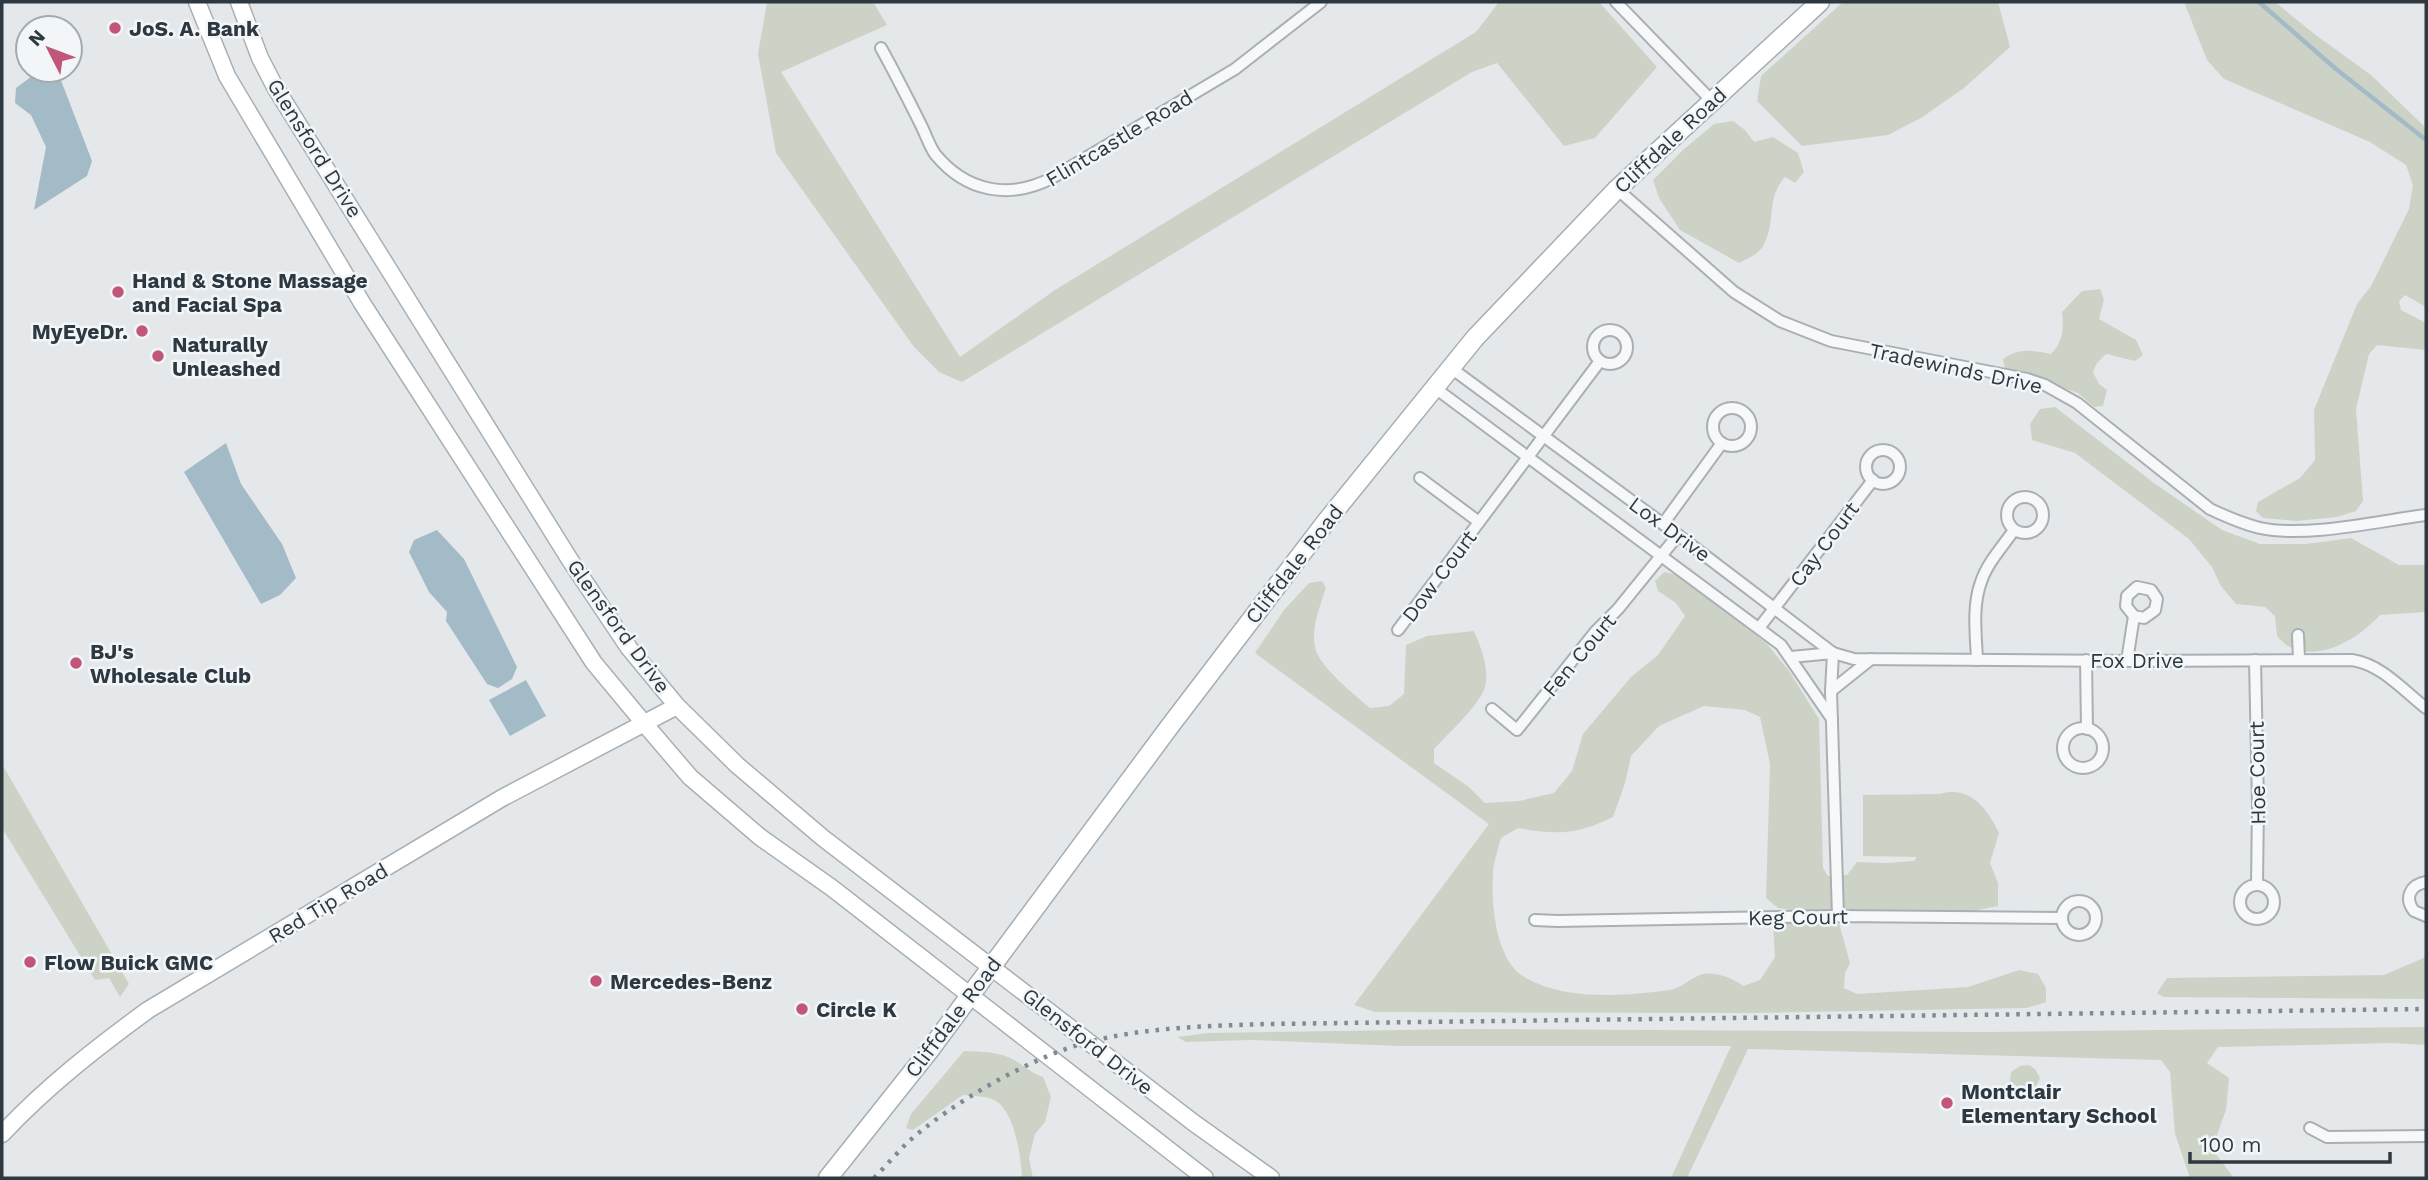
<svg xmlns="http://www.w3.org/2000/svg" width="2428" height="1180" font-family="'Work Sans',sans-serif">
  <style>
    .green { fill: #ccd3c6 }
    .water { fill: #a3bac7 }
    .lines { fill: none; stroke-linecap: round; stroke-linejoin: round }
    .stream { stroke: #a3bac7; stroke-width: 4.5 }
    .street-casing { stroke: #a9b0b4; stroke-width: 14 }
    .secondary-casing { stroke: #a9b0b4; stroke-width: 19 }
    .primary-casing { stroke: #a4aeb5; stroke-width: 21 }
    .street { stroke: #f6f8f9; stroke-width: 10 }
    .secondary { stroke: #fff; stroke-width: 16 }
    .primary { stroke: #fff; stroke-width: 18 }
    .rail { stroke: #7f8a93; stroke-width: 4.5; stroke-dasharray: 3.5 7; stroke-linecap: butt }
    .poi-dot { fill: #c25679; stroke: #f3f6f8; stroke-width: 2.5 }
    .labels { text-anchor: middle; dominant-baseline: central; stroke-width: 5; stroke-linejoin: round; paint-order: stroke }
    .poi-label { font-size: 21px; font-weight: bold; fill: #2d3841; stroke: #f3f6f8; text-anchor: start }
    .street-label { font-size: 21px; fill: #2d3841; stroke: #f3f6f8 }
  </style>
  <rect width="100%" height="100%" fill="#e4e8ea"/>
  <g class="green">
    <polygon points="767,2 873,2 887,25 781,72 960,357 1055,290 1476,32 1499,2 1599,2 1657,67 1595,138 1564,146 1497,63 1472,72 962,382 939,372 914,347 776,153 758,54"/>
    <polygon points="1843,2 1998,2 2010,47 1964,88 1921,118 1888,135 1802,146 1757,101 1761,76"/>
    <polygon points="2184,2 2275,2 2313,33 2371,75 2426,128 2426,307 2405,295 2399,301 2401,310 2426,323 2426,350 2377,345 2369,354 2356,409 2363,501 2356,511 2337,517 2296,521 2263,518 2256,511 2258,502 2300,478 2315,460 2314,410 2357,304 2371,286 2409,209 2413,185 2406,165 2370,142 2224,79 2207,60"/>
    <path d="M1733,121L1745,130L1754,142L1773,137L1798,153L1804,172L1795,183L1785,177C1766,198 1776,220 1765,242C1761,253 1749,258 1739,263L1680,230L1659,198L1653,180L1684,149L1714,124Z"/>
    <path d="M2100,289L2104,299L2099,319L2136,340L2143,355L2135,361L2106,354L2097,363L2093,372L2099,384L2107,390L2103,406L2094,407L2078,393L2005,369L2003,359C2018,348 2033,350 2051,354C2063,342 2064,328 2062,312L2082,291Z"/>
    <path d="M2055,407L2154,483L2222,530L2260,544H2306L2351,538L2399,565H2426V612L2380,615C2359,638 2322,662 2290,647C2285,645 2281,640 2277,636L2275,616L2265,607L2236,604L2221,586L2212,567L2189,539L2075,453L2032,440L2030,424L2040,409Z"/>
    <path d="M1664,572L1682,576L1767,644L1789,671L1819,719L1823,868L1828,876L1847,875L1857,862L1886,863L1914,861L1917,857L1863,856V795L1940,794C1970,785 1987,808 1999,833L1990,863L1998,883V906L1973,911H1801L1778,908L1766,898L1770,764L1760,717L1745,710L1704,706L1659,726L1631,756L1625,783L1613,817C1577,835 1556,835 1518,828L1501,838C1498,850 1493,863 1493,875C1491,906 1496,962 1526,978C1567,1001 1624,996 1669,990C1681,989 1691,977 1703,974C1715,972 1734,978 1743,986L1760,980L1775,957L1773,925L1781,921L1839,923L1850,963L1845,973L1844,988L1857,994L1968,987L2019,970L2038,974L2046,988V1002L2027,1008L1751,1013L1375,1012L1354,1005L1489,824L1255,653L1284,610L1309,583L1322,581L1326,588C1320,606 1311,628 1315,647C1318,666 1356,696 1370,708L1389,706L1404,694L1406,645L1427,636L1474,631C1481,647 1491,672 1484,690C1477,707 1447,735 1434,749V763L1469,787L1485,803L1519,801L1554,793L1572,771L1583,734L1631,677L1658,655L1685,616L1676,603L1658,591L1655,581Z"/>
    <polygon points="2,764 129,984 120,997 109,978 95,980 2,828"/>
    <polygon points="2426,957 2426,999 2163,997 2157,993 2167,978 2384,975"/>
    <polygon points="2426,1027 2426,1045 2391,1043 2218,1047 2207,1063 2229,1078 2226,1110 2212,1149 2234,1178 2190,1178 2175,1134 2170,1072 2161,1060 1748,1049 1687,1178 1671,1178 1731,1046 1400,1046 1251,1040 1186,1042 1177,1037 1208,1033 1469,1029 1982,1032"/>
    <path d="M964,1051C982,1052 998,1051 1014,1060C1024,1066 1031,1073 1043,1077L1051,1097L1045,1122L1035,1134L1029,1158L1033,1178H1022C1021,1157 1015,1113 996,1101C988,1096 973,1096 963,1095L913,1130L906,1128L911,1114Z"/>
    <polygon points="2029,1065 2035,1069 2040,1078 2036,1087 2022,1091 2010,1081 2011,1072 2020,1066"/>
  </g>
  <g class="water">
    <polygon points="40,70 57,70 92,161 87,176 34,210 46,147 31,115 15,103 16,88"/>
    <polygon points="226,443 241,484 282,544 296,578 280,595 261,604 184,472"/>
    <polygon points="437,530 464,559 517,667 512,679 498,688 487,684 446,621 447,612 429,592 409,552 414,540"/>
    <polygon points="526,680 546,716 510,736 489,700"/>
  </g>
  <g class="lines">
    <polyline class="stream" points="2259,2 2336,69 2426,140"/>
    <defs>
      <g id="street">
        <polyline points="1616,2 1711,100"/>
        <path d="M881,48C895,73 908,99 921,125C926,135 929,145 935,154C966,192 1009,200 1052,178L1235,69L1321,2"/>
        <path d="M1617,189L1734,292L1780,321L1831,341L2027,379L2045,385L2077,403L2210,509C2227,517 2243,524 2260,528C2306,538 2379,521 2426,515"/>
        <circle cx="1610" cy="347" r="17"/>
        <polyline points="1451,368 1678,535 1833,653"/>
        <polyline points="1435,388 1781,645 1832,719"/>
        <circle cx="1732" cy="427" r="19"/>
        <circle cx="1883" cy="467" r="17"/>
        <polyline points="1420,478 1479,522"/>
        <circle cx="2025" cy="515" r="18"/>
        <polyline points="1663,524 1722,443"/>
        <polyline points="1759,628 1873,480"/>
        <polyline points="1398,630 1600,361"/>
        <polyline points="2298,635 2299,660"/>
        <polyline points="1833,653 1831,691 1838,916"/>
        <path d="M1791,657L1833,653L1854,659L2127,661L2352,660C2381,664 2404,691 2426,708"/>
        <path d="M1977,660C1976,635 1972,606 1981,582C1987,563 2003,546 2014,530"/>
        <polyline points="2086,660 2087,729"/>
        <polyline points="2255,660 2258,805 2257,885"/>
        <polyline points="2127,661 2134,616 2126,606 2127,596 2137,587 2151,590 2157,599 2155,610 2144,618 2134,616"/>
        <polyline points="1831,691 1871,659"/>
        <polyline points="1492,709 1517,730 1595,632 1618,609 1678,535"/>
        <circle cx="2083" cy="748" r="20"/>
        <path d="M2426,882C2410,885 2404,898 2414,911L2426,916"/>
        <circle cx="2257" cy="902" r="17"/>
        <circle cx="2079" cy="918" r="17"/>
        <polyline points="1535,920 1557,921 1838,916 2062,918"/>
        <polyline points="2310,1128 2327,1137 2426,1136"/>
      </g>
      <g id="secondary">
        <polyline points="197,2 227,76 362,303 594,663 643,722 690,777 760,837 832,888 1205,1178"/>
        <polyline points="239,2 260,58 275,87 570,560 629,648 677,706 737,765 823,838 1194,1123 1271,1178"/>
        <path d="M2,1134C46,1087 96,1048 148,1010L502,798L677,706"/>
      </g>
      <polyline id="primary" points="828,1178 929,1051 1170,726 1325,523 1475,338 1617,189 1820,2"/>
    </defs>
    <use href="#street" class="street-casing"/>
    <use href="#secondary" class="secondary-casing"/>
    <use href="#primary" class="primary-casing"/>
    <use href="#street" class="street"/>
    <use href="#secondary" class="secondary"/>
    <use href="#primary" class="primary"/>
    <path class="rail" d="M874,1178C885,1167 896,1154 907,1143C951,1103 1034,1055 1092,1041C1150,1027 1208,1026 1267,1024L2426,1009"/>
  </g>
  <g class="poi-dot">
    <circle cx="115" cy="28" r="7"/>
    <circle cx="118" cy="292" r="7"/>
    <circle cx="142" cy="331" r="7"/>
    <circle cx="158" cy="356" r="7"/>
    <circle cx="76" cy="663" r="7"/>
    <circle cx="30" cy="962" r="7"/>
    <circle cx="596" cy="981" r="7"/>
    <circle cx="802" cy="1009" r="7"/>
    <circle cx="1947" cy="1103" r="7"/>
  </g>
  <g class="labels">
    <g class="poi-label">
      <text x="129" y="28">JoS. A. Bank</text>
      <text x="132" y="280">Hand &amp; Stone Massage<tspan x="132" dy="24">and Facial Spa</tspan></text>
      <text x="128" y="331" text-anchor="end">MyEyeDr.</text>
      <text x="172" y="344">Naturally<tspan x="172" dy="24">Unleashed</tspan></text>
      <text x="90" y="651">BJ's<tspan x="90" dy="24">Wholesale Club</tspan></text>
      <text x="44" y="962">Flow Buick GMC</text>
      <text x="610" y="981">Mercedes-Benz</text>
      <text x="816" y="1009">Circle K</text>
      <text x="1961" y="1091">Montclair<tspan x="1961" dy="24">Elementary School</tspan></text>
    </g>
    <g class="street-label">
      <text transform="translate(1119 138) rotate(-31)">Flintcastle Road</text>
      <text transform="translate(1670 140) rotate(-43)">Cliffdale Road</text>
      <text transform="translate(315 148) rotate(58)">Glensford Drive</text>
      <text transform="translate(1956 368) rotate(12)">Tradewinds Drive</text>
      <text transform="translate(1670 529) rotate(36)">Lox Drive</text>
      <text transform="translate(1824 544) rotate(-53)">Cay Court</text>
      <text transform="translate(1294 564) rotate(-52)">Cliffdale Road</text>
      <text transform="translate(1439 576) rotate(-53)">Dow Court</text>
      <text transform="translate(619 626) rotate(54)">Glensford Drive</text>
      <text transform="translate(1579 655) rotate(-50)">Fen Court</text>
      <text x="2137" y="660">Fox Drive</text>
      <text transform="translate(2257 773) rotate(-91)">Hoe Court</text>
      <text transform="translate(328 903) rotate(-31)">Red Tip Road</text>
      <text transform="translate(1798 917) rotate(-1)">Keg Court</text>
      <text transform="translate(953 1017) rotate(-53)">Cliffdale Road</text>
      <text transform="translate(1088 1041) rotate(38)">Glensford Drive</text>
    </g>
  </g>
  <rect width="2428" height="1180" fill="none" stroke="#2d3841" stroke-width="7"/>
  <g transform="translate(49 49) rotate(312)"><circle r="33" fill="#f3f6f8" stroke="#a4aaaf" stroke-width="2"/>
  <path d="M0-5L12 26L0 18L-12 26Z" fill="#c25679"/>
  <text y="-10" font-size="19" font-weight="bold" text-anchor="middle" fill="#2d3841">N</text>
  </g>
  <path d="M2190 1152v10h200v-10" fill="none" stroke="#2d3841" stroke-width="3.5"/>
  <text x="2200" y="1152" font-size="21" fill="#2d3841" stroke="#f3f6f8" stroke-width="5" paint-order="stroke">100 m</text>
</svg>
